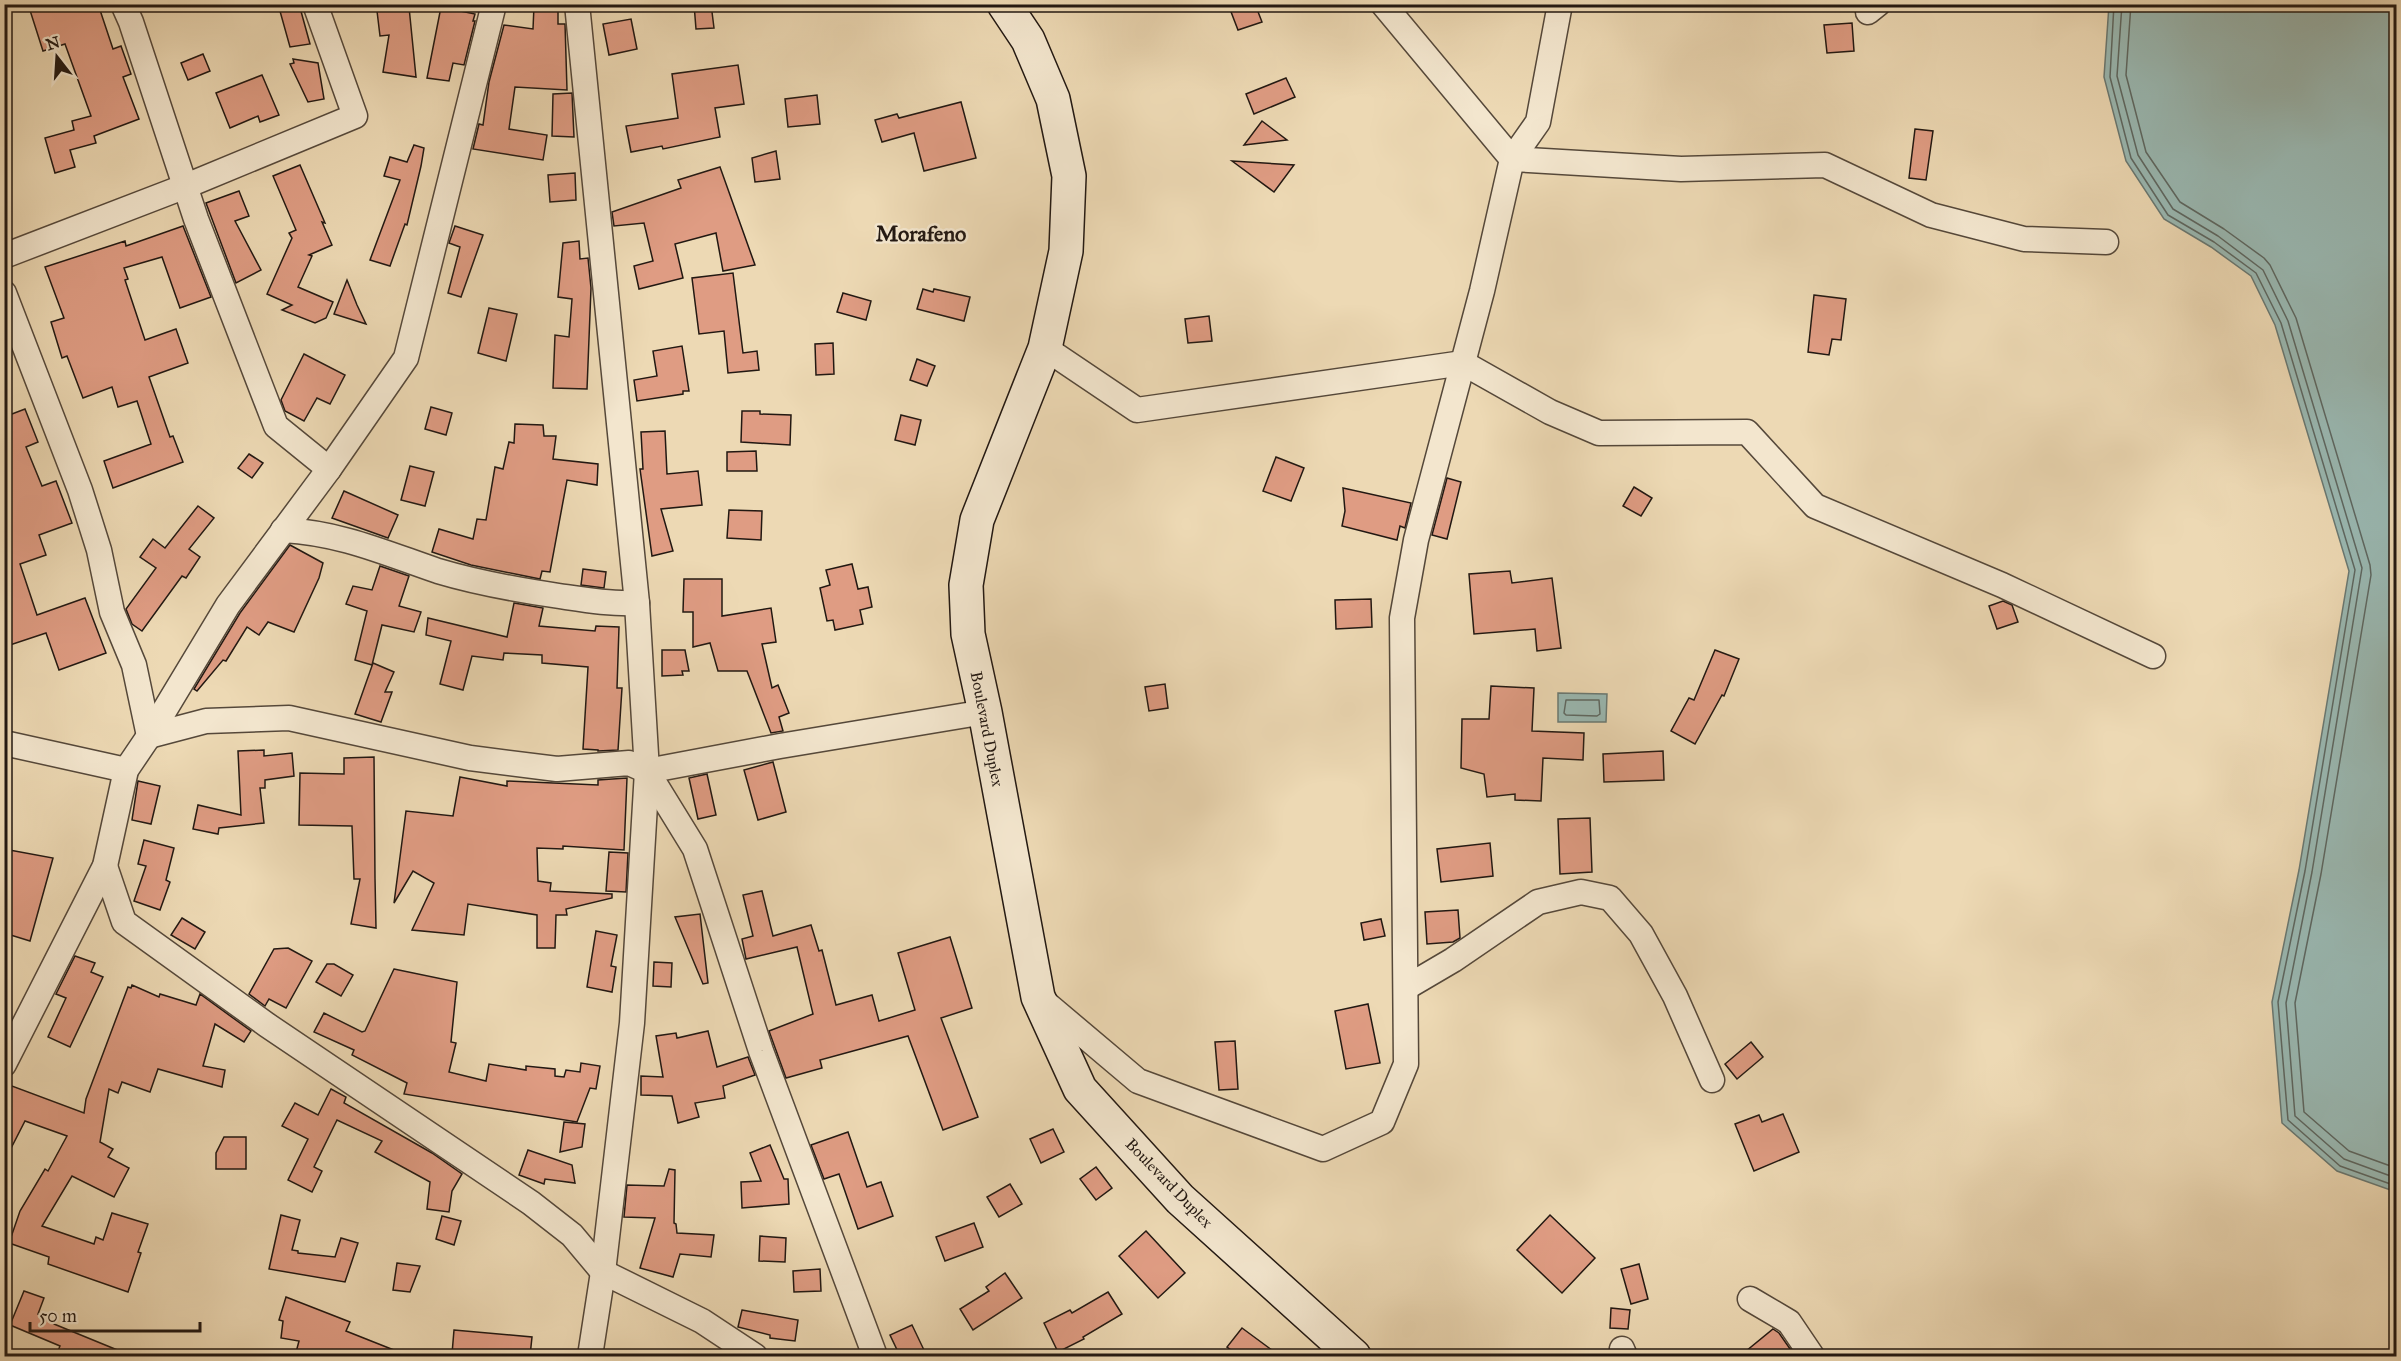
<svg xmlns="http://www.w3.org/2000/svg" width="2401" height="1361" font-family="'IM FELL Great Primer',serif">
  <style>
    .water { fill: #9ab9b3; stroke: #6a7973; stroke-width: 1.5 }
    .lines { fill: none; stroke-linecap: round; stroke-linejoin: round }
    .shore { stroke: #5e6862; stroke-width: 1.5 }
    .building { fill: #df9c83; stroke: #221812; stroke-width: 1.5 }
    .street-casing { stroke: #55483a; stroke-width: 27 }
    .secondary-casing { stroke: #221812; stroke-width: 36 }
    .street { stroke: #f3e6ce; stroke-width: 24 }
    .secondary { stroke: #f3e6ce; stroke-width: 33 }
    .labels { text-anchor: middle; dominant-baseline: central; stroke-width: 5; stroke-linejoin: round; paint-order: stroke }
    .street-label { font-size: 16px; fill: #221812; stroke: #f3e6ce }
    .district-label { font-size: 22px; font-weight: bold; fill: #221812; stroke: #f3e6ce }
  </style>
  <rect width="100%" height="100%" fill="#edd9b4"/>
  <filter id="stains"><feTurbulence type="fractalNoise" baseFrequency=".00333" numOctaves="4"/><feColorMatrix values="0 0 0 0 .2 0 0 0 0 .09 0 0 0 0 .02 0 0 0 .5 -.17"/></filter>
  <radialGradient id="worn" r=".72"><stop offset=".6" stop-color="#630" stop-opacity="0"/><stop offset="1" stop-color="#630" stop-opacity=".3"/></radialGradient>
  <g class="water">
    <polygon points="2109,5 2396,5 2396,1192 2337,1171 2282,1123 2272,1002 2299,870 2349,571 2275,325 2251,276 2211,247 2164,219 2126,161 2104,77"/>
    <polygon points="1558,693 1607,694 1606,722 1558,722"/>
  </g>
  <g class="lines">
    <g class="shore">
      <polyline points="2114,4 2110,77 2131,158 2168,215 2214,242 2256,273 2281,323 2355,570 2305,871 2278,1002 2288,1120 2340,1166 2396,1186"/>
      <polyline points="2122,4 2117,76 2138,155 2173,209 2218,236 2263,270 2288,321 2362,568 2312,872 2286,1003 2295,1116 2344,1159 2396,1178"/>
      <polyline points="2131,4 2126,75 2146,152 2180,202 2224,229 2264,258 2270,265 2296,318 2370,565 2371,575 2321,874 2295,1003 2304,1112 2349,1151 2396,1168"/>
      <polygon points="1566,700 1599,700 1600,714 1597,716 1566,715 1564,713"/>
    </g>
  </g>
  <g class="building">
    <polygon points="28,4 98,4 113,49 121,46 131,74 123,77 139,119 94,136 96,143 70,150 75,167 55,173 45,138 74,130 72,121 91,116 65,44 43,51"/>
    <polygon points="278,4 299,4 310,44 290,47"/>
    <polygon points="694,4 711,4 714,28 696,29"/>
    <polygon points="1228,4 1255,4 1262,22 1238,30"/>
    <polygon points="534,6 558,6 558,24 565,24 567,90 515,87 509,129 547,135 543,160 473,149 479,124 483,125 489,82 504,25 533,29"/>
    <polygon points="409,7 416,77 383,72 389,35 380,36 377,11"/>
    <polygon points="441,7 475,14 473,21 475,21 464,65 453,63 449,81 427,78"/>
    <polygon points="631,19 637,49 609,55 603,24"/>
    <polygon points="1852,23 1854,51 1827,53 1824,25"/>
    <polygon points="203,54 210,71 188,80 181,63"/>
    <polygon points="293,59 318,63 324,99 308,102 290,64 294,63"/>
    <polygon points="738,65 744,104 715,108 720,137 663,149 662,146 631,152 626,126 678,118 672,74"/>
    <polygon points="262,75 279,115 260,122 258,116 230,128 216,93"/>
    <polygon points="1286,78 1295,97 1254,114 1246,94"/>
    <polygon points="572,93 574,137 552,136 553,94"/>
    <polygon points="817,95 820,124 788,127 785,99"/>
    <polygon points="961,102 976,158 924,171 914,133 882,142 875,120 897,114 899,118"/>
    <polygon points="1262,121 1287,140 1244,145"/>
    <polygon points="1915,129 1933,131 1926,180 1909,178"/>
    <polygon points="414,145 424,148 421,166 407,225 405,224 390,266 370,260 400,180 384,176 390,157 407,162"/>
    <polygon points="776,151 780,179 755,182 752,158"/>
    <polygon points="1232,161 1294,165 1274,192"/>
    <polygon points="300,165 325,223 322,222 332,245 309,255 312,256 298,287 333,302 326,318 315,323 282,310 292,305 267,294 292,238 289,233 296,230 273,176"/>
    <polygon points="720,167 755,265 723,271 716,233 675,244 683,278 639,289 634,266 653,261 644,223 614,226 612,212 681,188 678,180"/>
    <polygon points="575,173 576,200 550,202 548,175"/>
    <polygon points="239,191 249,216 235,221 261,270 236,283 206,203"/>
    <polygon points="183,226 211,297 180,308 162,257 124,268 128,279 125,280 145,340 176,329 188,363 149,377 170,437 173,436 183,462 113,488 104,461 151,444 137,401 118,407 112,387 83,398 67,356 62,358 51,322 64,318 45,267 125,241 126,246"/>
    <polygon points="455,226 483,235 461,297 448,293 460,247 449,243"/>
    <polygon points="579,241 580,259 588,258 591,288 587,389 553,388 555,335 569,337 572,299 558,297 563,243"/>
    <polygon points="733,273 743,353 757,351 759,370 728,373 724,331 699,334 692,278"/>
    <polygon points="347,280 357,305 366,324 334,314"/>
    <polygon points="923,289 933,292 934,289 970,297 964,321 917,309"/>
    <polygon points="843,293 871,301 866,320 837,312"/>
    <polygon points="1814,295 1846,299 1841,340 1832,339 1829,355 1808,352"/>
    <polygon points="489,308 517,314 506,361 478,353"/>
    <polygon points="1209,316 1212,341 1188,343 1185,319"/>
    <polygon points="833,343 834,374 816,375 815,344"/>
    <polygon points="682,346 689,391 683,391 683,394 637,401 634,380 657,376 653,351"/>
    <polygon points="304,354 345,375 330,404 317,398 304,421 285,411 281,400"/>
    <polygon points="917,359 935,366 927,386 910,380"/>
    <polygon points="431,407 452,413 446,435 425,429"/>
    <polygon points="25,409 38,442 26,447 42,486 56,481 72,523 39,535 46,555 20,564 37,615 85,598 106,653 59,670 46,633 4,647 4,417"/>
    <polygon points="742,411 760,411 760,414 791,415 790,445 741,442"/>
    <polygon points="901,415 921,420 915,445 895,440"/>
    <polygon points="515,424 543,425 544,436 556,436 553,459 598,464 597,485 567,480 550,572 542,571 540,579 471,565 432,552 439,529 473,539 477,519 486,520 495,467 503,469 509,442 514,443"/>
    <polygon points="665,431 667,474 698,471 702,505 661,509 673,551 652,556 640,469 643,469 641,432"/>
    <polygon points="756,451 757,471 727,471 727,452"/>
    <polygon points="249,454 263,463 252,478 238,468"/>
    <polygon points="1276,457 1304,468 1291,501 1263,491"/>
    <polygon points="410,466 434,472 425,506 401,500"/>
    <polygon points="1447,478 1461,482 1447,539 1432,535"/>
    <polygon points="1634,487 1652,498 1641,516 1623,506"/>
    <polygon points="1343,488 1411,503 1405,528 1400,526 1397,540 1342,526 1345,511"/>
    <polygon points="344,491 398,515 388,538 332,518"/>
    <polygon points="198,506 214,518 189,549 200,557 186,578 182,576 142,631 132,624 126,609 156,568 140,557 153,539 165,548"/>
    <polygon points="729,510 762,511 761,540 727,538"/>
    <polygon points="290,545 323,563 319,578 294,632 268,622 259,635 247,627 226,661 223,660 197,691 194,689 240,613"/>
    <polygon points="852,564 858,589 868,587 872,607 860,610 863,624 835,630 833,620 827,621 820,588 830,585 826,570"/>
    <polygon points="380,566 409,576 399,606 421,612 414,632 382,625 372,665 355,660 367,611 346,604 353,586 372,590"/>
    <polygon points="583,569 606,572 604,588 581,585"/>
    <polygon points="1510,571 1512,583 1552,578 1561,648 1537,651 1535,629 1474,634 1469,574"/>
    <polygon points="684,579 722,579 722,616 771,608 776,642 762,644 772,688 778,685 789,713 779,717 783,731 771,733 747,671 718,671 710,643 693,647 693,612 683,612"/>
    <polygon points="1371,599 1372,627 1336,629 1335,600"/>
    <polygon points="2003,601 2012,605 2018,622 1997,629 1989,606"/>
    <polygon points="514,603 543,608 539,626 595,631 596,626 619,627 617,688 622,688 618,750 598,751 598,750 583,749 588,667 542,663 542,655 504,653 503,660 472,656 463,690 440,684 451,641 426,635 428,618 507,637"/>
    <polygon points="662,650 685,650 689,671 682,671 683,675 662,676"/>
    <polygon points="1715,650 1739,659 1724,696 1722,695 1695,744 1671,731 1689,698 1694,700"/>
    <polygon points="373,663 394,672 385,692 392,692 381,722 355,714"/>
    <polygon points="1165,684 1168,708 1149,711 1145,687"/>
    <polygon points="1491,686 1534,688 1532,731 1584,733 1583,760 1543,758 1541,801 1515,800 1515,794 1487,797 1484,774 1461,768 1462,719 1489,719"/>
    <polygon points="264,750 264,756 292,753 294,776 265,780 265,788 260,788 264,823 219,828 218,834 193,829 198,805 241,815 238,751"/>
    <polygon points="1663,751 1664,780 1604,782 1603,754"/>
    <polygon points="374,757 375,878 376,928 351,924 360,879 354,879 352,826 299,825 300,773 344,774 344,758"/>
    <polygon points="773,762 786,812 758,820 744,770"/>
    <polygon points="707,774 716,815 698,819 689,778"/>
    <polygon points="460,777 507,786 507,781 598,785 598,780 627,778 624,850 563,846 563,849 537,848 538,881 551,883 550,891 612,894 612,898 566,909 567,915 556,915 555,948 537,948 537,915 468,904 464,935 412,930 434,883 413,871 394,903 406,811 453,816"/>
    <polygon points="138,781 160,786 151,824 132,820"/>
    <polygon points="1590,818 1592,872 1560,874 1558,819"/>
    <polygon points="144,840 174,848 166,880 170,882 160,910 134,901 146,866 138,864"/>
    <polygon points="1490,843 1493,876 1441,882 1437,849"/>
    <polygon points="4,849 53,858 30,941 4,933"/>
    <polygon points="609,852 628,853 626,892 606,891"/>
    <polygon points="762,891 773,936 811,925 819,951 822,950 836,1005 872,995 879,1021 915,1010 898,953 950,937 972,1008 941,1018 978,1117 943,1130 908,1036 820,1060 822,1068 786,1078 769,1031 813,1014 797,947 746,959 742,939 753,936 743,895"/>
    <polygon points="1458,910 1460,938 1453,942 1427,944 1425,912"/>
    <polygon points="700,914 708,983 703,984 675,917"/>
    <polygon points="182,918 205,932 195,949 171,935"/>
    <polygon points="1381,919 1385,936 1364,940 1361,923"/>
    <polygon points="596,931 617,935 611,966 616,967 612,992 587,987"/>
    <polygon points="288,948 312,961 286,1008 269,999 265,1006 249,994 274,949"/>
    <polygon points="75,956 95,963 91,972 103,977 70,1047 48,1037 66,998 56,994"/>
    <polygon points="654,962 672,963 671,987 653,986"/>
    <polygon points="327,964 334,964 353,975 341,996 316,982"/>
    <polygon points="394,969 457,982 451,1042 456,1043 449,1072 486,1081 489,1064 526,1070 526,1066 555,1069 555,1076 564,1077 566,1070 580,1072 581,1063 600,1066 596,1089 590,1088 577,1122 404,1094 407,1083 352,1055 354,1050 314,1032 324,1013 362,1032 365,1031"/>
    <polygon points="132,985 159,997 160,994 196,1005 200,994 251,1031 244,1042 215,1024 203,1066 225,1070 222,1087 158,1069 150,1092 122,1082 118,1093 109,1089 100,1142 113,1149 108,1157 129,1168 114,1197 72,1176 42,1226 94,1244 96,1237 103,1240 112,1213 148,1224 138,1252 141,1253 128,1292 48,1264 49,1257 9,1243 20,1211 45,1169 48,1171 67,1136 25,1121 4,1162 4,1083 84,1113 86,1099 128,987 131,988"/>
    <polygon points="1368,1004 1380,1063 1346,1069 1335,1011"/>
    <polygon points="708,1031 717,1067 748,1057 755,1075 723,1086 725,1098 695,1103 699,1117 678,1123 672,1096 641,1095 641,1076 663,1077 656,1036 676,1033 677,1038"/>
    <polygon points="1235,1041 1238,1089 1219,1090 1215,1042"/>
    <polygon points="1751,1042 1763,1057 1737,1079 1725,1064"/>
    <polygon points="331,1089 346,1097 344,1103 432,1153 462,1174 452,1191 449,1212 427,1209 430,1182 375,1152 382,1141 337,1120 314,1167 322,1171 312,1192 288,1180 308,1139 282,1126 295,1103 318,1115"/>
    <polygon points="1783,1114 1799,1152 1754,1171 1735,1124 1759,1115 1762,1122"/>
    <polygon points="564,1122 585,1124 582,1147 560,1152"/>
    <polygon points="1053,1129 1064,1152 1041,1163 1030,1139"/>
    <polygon points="848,1132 867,1187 881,1182 893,1216 858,1229 839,1174 824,1179 811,1145"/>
    <polygon points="224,1137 246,1137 246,1169 216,1169 216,1153"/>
    <polygon points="770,1145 784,1179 788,1179 789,1204 742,1208 741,1182 761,1181 750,1153"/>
    <polygon points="528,1150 572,1165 575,1183 545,1179 544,1184 519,1175"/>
    <polygon points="1096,1167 1112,1188 1096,1200 1080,1179"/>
    <polygon points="669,1169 675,1170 674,1223 676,1224 677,1233 714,1235 711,1257 680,1254 673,1277 640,1268 655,1218 624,1217 627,1185 664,1186"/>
    <polygon points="1010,1184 1022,1204 999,1217 987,1197"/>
    <polygon points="281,1215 300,1220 292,1250 298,1251 298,1253 335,1257 341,1238 358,1243 345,1282 269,1269"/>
    <polygon points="1550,1215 1595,1258 1562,1293 1517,1250"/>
    <polygon points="442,1216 461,1221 454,1245 436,1239"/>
    <polygon points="974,1223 983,1247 945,1261 936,1237"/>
    <polygon points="1146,1231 1185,1273 1158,1298 1119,1256"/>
    <polygon points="760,1236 786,1238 785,1262 759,1261"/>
    <polygon points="397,1263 420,1266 410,1292 393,1290"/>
    <polygon points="1639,1264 1648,1299 1631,1304 1621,1269"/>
    <polygon points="820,1269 821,1291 794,1292 793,1271"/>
    <polygon points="1005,1273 1022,1298 973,1330 960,1309 989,1291 986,1287"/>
    <polygon points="24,1291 44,1298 38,1314 55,1321 54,1324 132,1356 56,1356 60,1346 10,1325"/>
    <polygon points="1108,1292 1122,1314 1083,1337 1084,1339 1058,1352 1044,1323 1070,1310 1072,1313"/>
    <polygon points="286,1297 350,1322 346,1331 409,1356 295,1356 299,1341 281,1338 283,1321 279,1320"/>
    <polygon points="1611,1308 1630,1310 1628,1329 1610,1328"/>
    <polygon points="742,1310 798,1320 795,1341 770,1338 770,1335 738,1327"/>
    <polygon points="912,1325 924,1350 910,1356 900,1356 890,1335"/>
    <polygon points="1242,1328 1280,1356 1239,1356 1227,1347"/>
    <polygon points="1773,1329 1779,1333 1795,1356 1740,1356"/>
    <polygon points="454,1330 532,1337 530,1356 452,1354"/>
  </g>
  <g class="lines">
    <defs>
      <g id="street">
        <polyline points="123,4 131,22 196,219 276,426 329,469"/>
        <polyline points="577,4 637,603 647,771 632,1023 603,1272 590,1356"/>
        <polyline points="1868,12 1878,4"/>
        <polyline points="1512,159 1681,169 1825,165 1931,215 2024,239 2106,242"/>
        <polyline points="1512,159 1538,122 1560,4"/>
        <polyline points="4,256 186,186 355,116 315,4"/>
        <polyline points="4,293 80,490 99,550 112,612 134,665 149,736 206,721 289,718 470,758 557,769 629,763 647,771 780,746 985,712"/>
        <polyline points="1045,348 1137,410 1463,363 1550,412 1599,433 1747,432 1815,506 2002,585 2153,656"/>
        <path d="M283,530C341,533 385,553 438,571C478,583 518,590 559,596C586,600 609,604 637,603"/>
        <polyline points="4,743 126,770"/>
        <polyline points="647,771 695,849 761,1051 875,1356"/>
        <polyline points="105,866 124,922 267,1025 531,1203 572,1235 603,1272 702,1321 755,1356"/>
        <polyline points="1407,987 1453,960 1538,902 1581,892 1610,898 1641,934 1675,996 1712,1080"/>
        <polyline points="1042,1000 1138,1081 1323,1149 1382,1122 1406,1064 1402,618 1416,540 1482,291 1512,159 1383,4"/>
        <polyline points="4,1064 105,866 126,770 149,736 228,605 329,469 406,358 494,4"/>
        <polyline points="1750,1299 1789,1322 1812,1356"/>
        <polyline points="1622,1349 1625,1356"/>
      </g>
      <polyline id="secondary" points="1004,4 1028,40 1053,99 1069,176 1066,251 1045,348 977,520 966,585 968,634 985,712 1038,997 1080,1089 1180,1199 1354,1356"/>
    </defs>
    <use href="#street" class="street-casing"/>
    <use href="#secondary" class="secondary-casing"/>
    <use href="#street" class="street"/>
    <use href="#secondary" class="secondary"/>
  </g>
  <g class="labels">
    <g class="street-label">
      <text transform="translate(987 729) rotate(79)">Boulevard Duplex</text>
      <text transform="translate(1169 1183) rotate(46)">Boulevard Duplex</text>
    </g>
    <g class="district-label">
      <text x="921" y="233">Morafeno</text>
    </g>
  </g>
  <rect width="2401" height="1361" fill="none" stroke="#edd9b4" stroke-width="24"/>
  <rect x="6" y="6" width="2389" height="1349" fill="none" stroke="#221812" stroke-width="3"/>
  <rect x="12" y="12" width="2377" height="1337" fill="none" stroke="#221812" stroke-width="1.5"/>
  <g transform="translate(57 57) rotate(343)" stroke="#f3e6ce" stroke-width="4.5" paint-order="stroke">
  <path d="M0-4.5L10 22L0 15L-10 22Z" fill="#221812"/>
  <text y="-9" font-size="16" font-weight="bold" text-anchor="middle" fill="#221812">N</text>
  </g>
  <path d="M30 1322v9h170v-9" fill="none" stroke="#221812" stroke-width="3"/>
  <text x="39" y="1322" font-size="18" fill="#221812" stroke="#f3e6ce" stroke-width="4.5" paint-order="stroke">50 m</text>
  <rect width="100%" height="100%" filter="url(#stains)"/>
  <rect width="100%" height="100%" fill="url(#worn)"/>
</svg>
